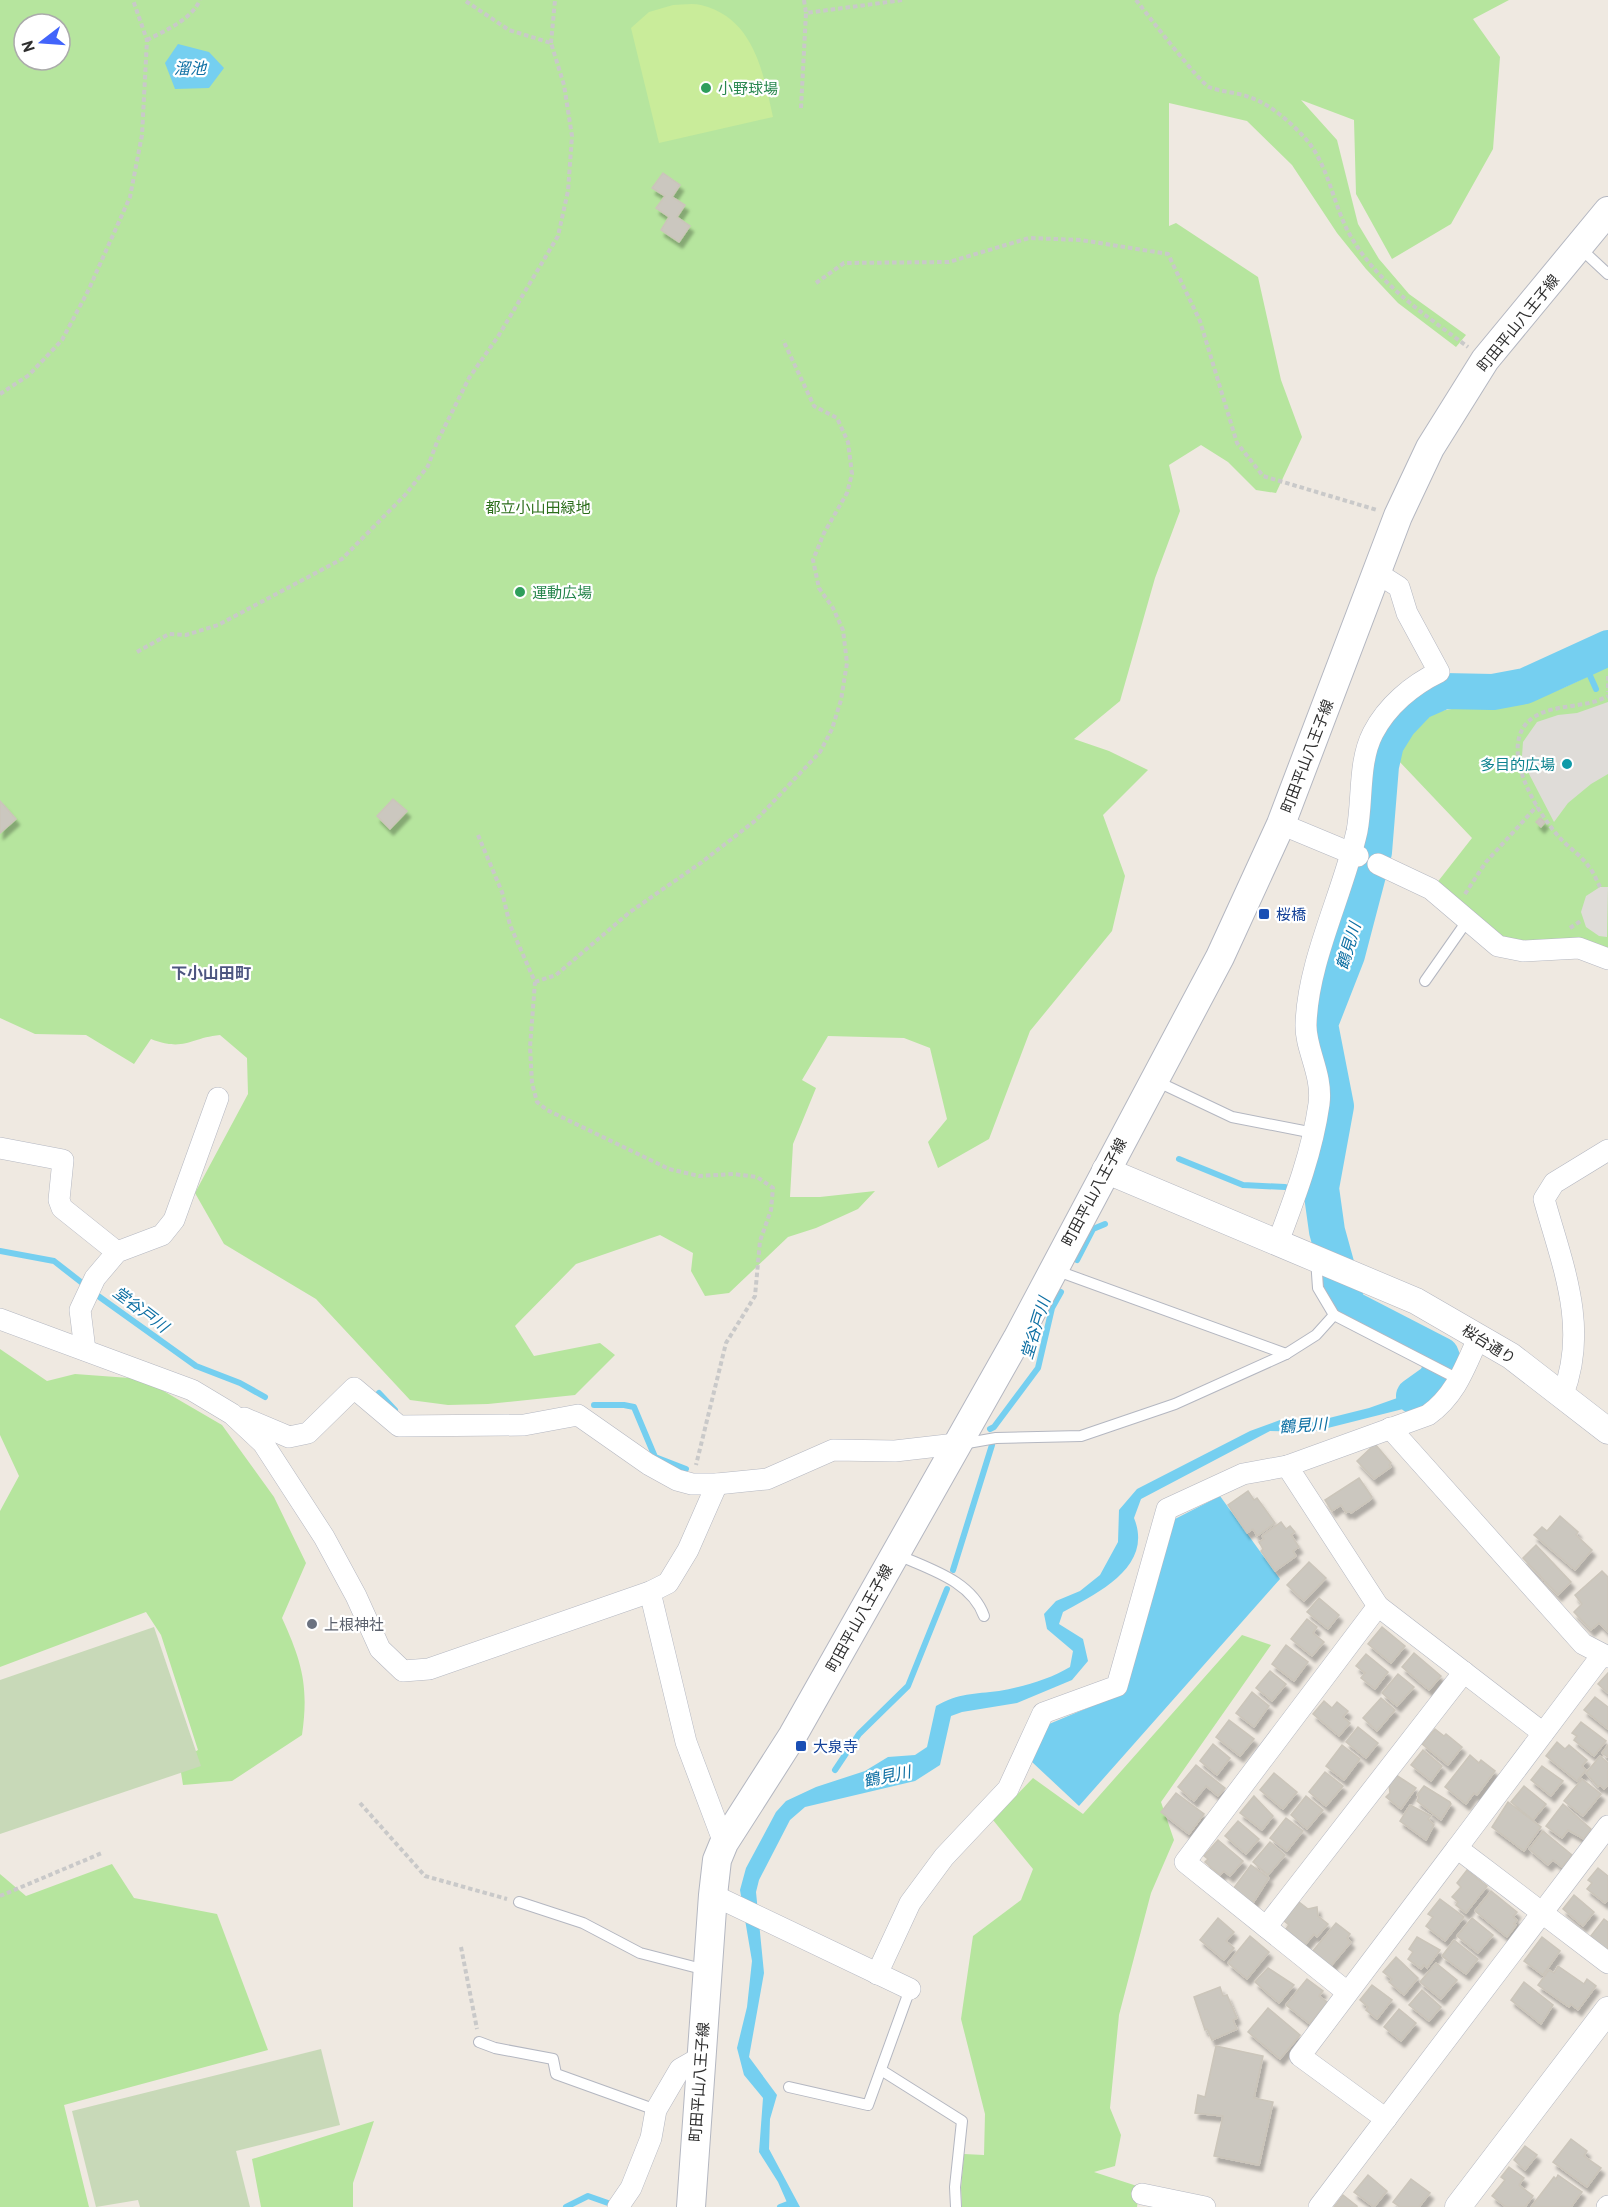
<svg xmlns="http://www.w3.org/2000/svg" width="1608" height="2207" font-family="'PT Sans','Noto Sans JP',sans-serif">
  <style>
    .green { fill: #b6e59e; fill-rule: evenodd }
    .cemetery { fill: #c8d9b8 }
    .pitch { fill: #c9ec9a }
    .plaza { fill: #dfdcd8 }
    .water { fill: #75cff0 }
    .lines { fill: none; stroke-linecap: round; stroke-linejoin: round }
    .stream { stroke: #75cff0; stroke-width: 6 }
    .river { stroke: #75cff0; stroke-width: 36 }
    .building { fill: #cbc7bf; stroke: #cbc5ba; stroke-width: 1.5; filter: url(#shadow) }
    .service-casing { stroke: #b4b7c1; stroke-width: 12 }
    .minor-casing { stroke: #b4b7c1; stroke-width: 22 }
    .tertiary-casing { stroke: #b4b7c1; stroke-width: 27 }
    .secondary-casing { stroke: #b4b7c1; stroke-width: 30 }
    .path { stroke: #c9c9c9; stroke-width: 4; stroke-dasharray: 4.5 3; stroke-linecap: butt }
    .service { stroke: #fff; stroke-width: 10 }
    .minor { stroke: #fff; stroke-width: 21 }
    .tertiary { stroke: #fff; stroke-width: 26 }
    .secondary { stroke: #fff; stroke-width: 28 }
    .leisure-dot { fill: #2e9e5b; stroke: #fff; stroke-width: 2 }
    .culture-dot { fill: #0f9aa8; stroke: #fff; stroke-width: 2 }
    .transit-dot { fill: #1a4fb4; stroke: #fff; stroke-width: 2 }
    .worship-dot { fill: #6b7280; stroke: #fff; stroke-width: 2 }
    .labels { text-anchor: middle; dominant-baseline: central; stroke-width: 4.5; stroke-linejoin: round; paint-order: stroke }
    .leisure-label { font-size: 15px; fill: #27864d; stroke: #fff; text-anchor: start }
    .street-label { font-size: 15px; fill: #2e2e2e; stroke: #fff }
    .park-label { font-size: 15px; fill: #2c6e1b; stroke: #fff }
    .culture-label { font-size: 15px; fill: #0d838f; stroke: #fff; text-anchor: end }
    .transit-label { font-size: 15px; fill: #164399; stroke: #fff; text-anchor: start }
    .worship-label { font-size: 15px; fill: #5b616d; stroke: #fff; text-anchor: start }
    .water-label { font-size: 16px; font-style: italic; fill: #0d6fa3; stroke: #fff }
    .neighbourhood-label { font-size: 16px; font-weight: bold; fill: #4d5680; stroke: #fff }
  </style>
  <defs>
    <filter id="shadow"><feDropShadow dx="3.5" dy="6" stdDeviation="1.5" flood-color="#0004"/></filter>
  </defs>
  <rect width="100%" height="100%" fill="#efe9e1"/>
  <g class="green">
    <path d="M0,0H1509L1473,19L1500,57L1493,149L1451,224L1392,259L1356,194L1354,120L1301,100L1337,140L1358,224L1379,259L1409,294L1466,335L1456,347L1398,303L1366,269L1337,233L1292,165L1247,121L1169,103V226L1176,223L1258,277L1281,380L1302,437L1276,493L1256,490L1228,462L1201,445L1169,465L1180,511L1155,578L1120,701L1074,739L1109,751L1148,770L1103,815L1125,876L1112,931L1030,1031L989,1139L938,1168L928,1142L947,1119L930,1048L904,1038L828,1036L802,1080L816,1088L793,1144L790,1197H820L875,1191L858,1209L816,1228L788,1237L729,1293L705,1296L691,1271L693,1253L660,1235L576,1264L515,1326L534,1356L600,1343L615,1355L575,1395L488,1404L448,1405L410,1400L316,1299L224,1244L195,1193L248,1094L247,1058L220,1035C189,1038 185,1052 151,1039L134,1064L86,1035L35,1034L0,1018ZM24,24H60V60H24Z"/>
    <path d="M1608,666V950L1504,938L1436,884L1472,838L1397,759C1417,690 1473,715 1524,702C1554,694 1580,680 1608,666Z"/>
    <path d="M0,1349L47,1381L75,1374L143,1379L222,1425L274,1497L306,1563L282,1618C302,1662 309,1686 302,1735L232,1781L183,1785L179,1760L198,1750L161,1635L146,1612L0,1667V1511L19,1476L0,1435Z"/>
    <polygon points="1242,1635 1271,1645 1161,1802 1174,1840 1151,1893 1119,2015 1110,2108 1121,2135 1115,2166 1094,2172 1140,2187 1137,2207 962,2207 961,2188 964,2154 984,2155 985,2114 961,2019 973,1936 1021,1900 1033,1869 993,1820 1033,1778 1083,1814"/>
    <polygon points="112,1864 134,1898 217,1914 268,2050 64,2105 89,2207 0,2207 0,1874 26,1896"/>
    <polygon points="374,2121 353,2183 353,2207 261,2207 252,2159"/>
  </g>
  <g class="cemetery">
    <polygon points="154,1627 201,1766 0,1834 0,1680"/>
    <polygon points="321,2049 340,2125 236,2151 250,2207 140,2207 138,2200 96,2207 72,2111"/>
  </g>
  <path class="pitch" d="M673,5C681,5 692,3 701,5C754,18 763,72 773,117L659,143L631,28L649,12Z"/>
  <g class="plaza">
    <polygon points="1608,702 1608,774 1591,784 1568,803 1554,822 1528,772 1522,756 1523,742 1537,722 1558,715 1577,713"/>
    <polygon points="1600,887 1608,887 1607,937 1599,936 1586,927 1581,912 1586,896"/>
  </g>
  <g class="water">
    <polygon points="178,44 209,52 224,68 209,88 175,89 165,63"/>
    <path d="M1438,1359L1451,1364L1442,1386L1431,1397L1403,1409L1312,1432L1270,1431L1141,1499L1134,1518C1154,1567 1097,1593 1063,1612L1059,1624L1083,1639L1088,1661L1072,1680L1017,1703L962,1712L951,1716L940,1765L915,1781L805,1807L790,1820L759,1880L756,1892L764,1973L749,2057L777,2095L770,2119L769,2149L800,2207H789L778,2182L759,2152L763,2098L744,2075L737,2048L747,2007L752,1961L740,1890L746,1868L776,1812L786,1801L816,1787L865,1771L888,1757L915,1755L927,1747L936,1706C959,1693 974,1694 999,1691C1023,1687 1050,1679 1070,1667L1073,1651L1047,1629L1044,1614L1056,1601L1080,1591L1100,1575L1118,1542L1119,1510L1137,1489L1250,1431L1280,1420L1309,1423L1369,1408L1417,1391L1429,1378Z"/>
    <polygon points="1220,1496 1280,1579 1079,1806 1032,1762 1049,1724 1126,1692 1175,1519"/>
  </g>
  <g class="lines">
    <g class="stream">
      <polyline points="1583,660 1596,689"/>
      <polyline points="1179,1159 1243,1185 1285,1187"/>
      <polyline points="1313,1188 1321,1188"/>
      <polyline points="0,1251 54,1261 86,1286"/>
      <polyline points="1077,1260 1093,1229 1105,1224"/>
      <polyline points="94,1293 196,1366 240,1383 265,1397"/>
      <polyline points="379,1393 395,1410"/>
      <polyline points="594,1405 624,1405 634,1407 655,1457 686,1469"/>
      <polyline points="990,1429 994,1427 1038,1368 1052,1308 1061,1292"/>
      <polyline points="953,1570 992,1445"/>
      <polyline points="835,1770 859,1734 908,1686 947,1589"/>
      <polyline points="566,2207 588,2196 608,2203"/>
      <polyline points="780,2207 793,2202"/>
    </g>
    <polyline class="river" points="1414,1396 1435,1381 1444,1363 1441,1355 1348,1307 1327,1231 1321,1188 1336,1106 1320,1024 1347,955 1374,852 1381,766 1386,744 1399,723 1419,702 1444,691 1493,692 1525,686 1608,648"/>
  </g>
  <g class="building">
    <polygon points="663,173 680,185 672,197 685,205 677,217 690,226 679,242 661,230 669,217 656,208 665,196 652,188"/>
    <polygon points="393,799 407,811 390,829 377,816"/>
    <polygon points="0,801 16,819 0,833"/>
    <polygon points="1540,818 1545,822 1541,827 1536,822"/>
    <polygon points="1375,1444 1391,1463 1389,1465 1391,1467 1374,1479 1357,1461"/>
    <polygon points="1359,1478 1372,1497 1370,1500 1351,1513 1349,1511 1346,1513 1341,1505 1332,1511 1325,1500"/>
    <polygon points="1248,1491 1254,1500 1257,1498 1275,1523 1257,1536 1253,1529 1247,1533 1228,1505"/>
    <polygon points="1560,1516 1578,1532 1576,1535 1592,1550 1575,1570 1534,1535 1542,1527 1547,1531"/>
    <polygon points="1281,1522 1286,1529 1290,1526 1295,1532 1291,1535 1299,1547 1293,1551 1296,1556 1275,1571 1261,1551 1263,1549 1259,1542 1264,1539 1262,1536"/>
    <polygon points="1536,1545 1571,1582 1558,1595 1523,1558"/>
    <polygon points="1309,1562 1326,1578 1304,1601 1287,1585"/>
    <polygon points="1602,1571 1608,1577 1608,1632 1599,1623 1591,1630 1574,1612 1582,1604 1575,1595"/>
    <polygon points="1319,1598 1339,1615 1328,1629 1307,1612"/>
    <polygon points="1307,1619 1317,1627 1313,1633 1324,1642 1312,1656 1291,1639"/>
    <polygon points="1382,1627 1405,1646 1391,1663 1368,1644"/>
    <polygon points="1286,1645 1308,1662 1294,1681 1272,1664"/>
    <polygon points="1414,1653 1441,1676 1429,1690 1402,1667"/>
    <polygon points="1366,1654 1388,1672 1375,1689 1361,1678 1365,1673 1356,1666"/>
    <polygon points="1270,1671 1286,1684 1272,1701 1256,1688"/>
    <polygon points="1608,1673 1608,1693 1598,1684"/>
    <polygon points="1398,1674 1414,1687 1397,1706 1382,1693"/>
    <polygon points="1252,1692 1269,1706 1254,1727 1236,1713"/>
    <polygon points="1595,1697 1608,1707 1608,1729 1584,1710"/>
    <polygon points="1381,1698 1395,1710 1377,1731 1363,1718"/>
    <polygon points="1324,1701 1332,1708 1337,1702 1348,1711 1343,1717 1350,1723 1339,1736 1313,1714"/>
    <polygon points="1229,1720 1254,1739 1240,1756 1216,1737"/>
    <polygon points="1581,1722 1606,1741 1594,1756 1574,1740 1577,1736 1572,1733"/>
    <polygon points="1358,1727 1378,1743 1366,1758 1346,1742"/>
    <polygon points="1435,1729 1444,1736 1446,1734 1462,1747 1448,1765 1422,1744"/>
    <polygon points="1557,1742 1565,1749 1569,1745 1587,1760 1582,1766 1586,1770 1577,1781 1546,1756"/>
    <polygon points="1213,1744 1230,1758 1217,1775 1200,1761"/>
    <polygon points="1342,1745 1360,1759 1344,1780 1326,1766"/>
    <polygon points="1608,1745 1608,1757 1602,1753"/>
    <polygon points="1423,1750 1442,1766 1431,1781 1411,1765"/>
    <polygon points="1470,1755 1479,1763 1481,1760 1495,1771 1477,1795 1474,1793 1466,1804 1445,1787"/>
    <polygon points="1600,1756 1608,1763 1608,1785 1604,1789 1600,1785 1598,1787 1586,1773"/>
    <polygon points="1196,1765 1225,1788 1218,1796 1206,1786 1194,1801 1178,1787"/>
    <polygon points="1542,1766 1563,1781 1551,1796 1531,1780"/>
    <polygon points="1325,1772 1343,1786 1326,1806 1309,1792"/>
    <polygon points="1274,1773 1297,1792 1283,1809 1260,1790"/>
    <polygon points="1396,1775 1416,1788 1401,1809 1386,1797 1390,1793 1389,1785"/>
    <polygon points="1582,1779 1601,1794 1583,1816 1564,1801"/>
    <polygon points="1424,1786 1450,1802 1451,1804 1441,1820 1417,1801 1419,1797 1417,1795"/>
    <polygon points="1524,1786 1546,1804 1533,1820 1511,1802"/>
    <polygon points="1176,1793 1204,1814 1189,1834 1161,1812"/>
    <polygon points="1254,1796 1273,1816 1262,1830 1240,1813"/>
    <polygon points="1306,1796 1323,1810 1307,1829 1291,1815"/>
    <polygon points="1508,1802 1541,1827 1524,1851 1492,1827"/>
    <polygon points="1563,1804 1591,1829 1584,1839 1568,1830 1562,1838 1546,1826"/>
    <polygon points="1410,1805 1431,1816 1428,1819 1434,1825 1426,1840 1400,1821"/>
    <polygon points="1286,1818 1303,1831 1287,1851 1270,1838"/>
    <polygon points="1238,1821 1259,1839 1246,1854 1225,1836"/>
    <polygon points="1543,1831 1572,1855 1562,1867 1553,1860 1548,1865 1529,1849"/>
    <polygon points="1218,1840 1243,1861 1230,1876 1224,1871 1220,1875 1205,1862 1208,1859 1204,1856"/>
    <polygon points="1270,1842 1285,1855 1268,1875 1253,1862"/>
    <polygon points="1251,1865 1269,1878 1253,1903 1233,1889"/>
    <polygon points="1598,1868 1608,1876 1608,1900 1605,1903 1587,1889 1592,1883 1588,1880"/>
    <polygon points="1467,1870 1487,1886 1466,1913 1456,1905 1458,1902 1452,1897 1461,1887 1457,1883"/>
    <polygon points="1491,1891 1517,1912 1513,1917 1517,1920 1514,1924 1516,1925 1507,1937 1475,1911"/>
    <polygon points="1574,1895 1594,1912 1583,1926 1563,1909"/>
    <polygon points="1440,1899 1464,1917 1445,1941 1426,1926 1433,1917 1428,1914"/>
    <polygon points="1299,1902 1308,1909 1317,1907 1318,1916 1328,1924 1317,1937 1314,1934 1305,1945 1286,1929 1289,1925 1284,1921"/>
    <polygon points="1218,1918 1234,1932 1226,1941 1234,1948 1224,1960 1200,1940"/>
    <polygon points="1472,1918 1493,1935 1478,1953 1457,1936"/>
    <polygon points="1604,1919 1608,1922 1608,1951 1590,1937"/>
    <polygon points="1336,1923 1350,1934 1347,1938 1351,1942 1330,1967 1312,1952"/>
    <polygon points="1250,1936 1269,1952 1247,1979 1228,1963"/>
    <polygon points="1417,1937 1440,1950 1427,1968 1424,1965 1421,1969 1408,1959 1413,1952 1409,1949"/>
    <polygon points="1542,1937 1560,1951 1543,1975 1524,1961"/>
    <polygon points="1454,1940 1478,1959 1466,1974 1442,1956"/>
    <polygon points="1396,1957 1418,1978 1404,1995 1389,1982 1392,1979 1383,1972"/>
    <polygon points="1436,1963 1457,1980 1441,1999 1420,1982"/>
    <polygon points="1558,1966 1584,1984 1587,1979 1596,1986 1578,2010 1571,2004 1569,2007 1538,1985 1549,1970 1554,1973"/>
    <polygon points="1268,1968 1294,1985 1279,2003 1255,1982"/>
    <polygon points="1307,1979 1323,1991 1319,1996 1327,2002 1310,2024 1286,2005"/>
    <polygon points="1524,1982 1553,2005 1541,2024 1511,2000"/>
    <polygon points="1372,1985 1392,2000 1377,2019 1366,2010 1368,2007 1360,2000"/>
    <polygon points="1220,1987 1223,1996 1227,1995 1237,2018 1233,2020 1237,2029 1212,2040 1207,2029 1205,2030 1194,1997"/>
    <polygon points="1422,1990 1441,2007 1429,2021 1409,2005"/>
    <polygon points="1268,2008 1300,2035 1280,2059 1248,2032"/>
    <polygon points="1399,2009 1416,2023 1401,2041 1384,2027"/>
    <polygon points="1216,2046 1263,2056 1254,2098 1273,2102 1259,2165 1214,2156 1223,2116 1195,2113 1198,2095 1205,2097"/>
    <polygon points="1571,2139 1587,2151 1584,2156 1601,2168 1587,2187 1553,2162"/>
    <polygon points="1525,2146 1537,2155 1525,2170 1514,2160"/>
    <polygon points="1509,2167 1524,2178 1519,2185 1533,2196 1525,2207 1506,2207 1492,2196 1505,2180 1501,2177"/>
    <polygon points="1368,2175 1387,2191 1374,2207 1354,2192"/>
    <polygon points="1558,2175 1582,2192 1571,2207 1531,2207 1554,2177 1556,2179"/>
    <polygon points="1411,2179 1430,2193 1419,2207 1400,2207 1393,2202"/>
    <polygon points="1343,2195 1357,2206 1357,2207 1334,2207"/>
  </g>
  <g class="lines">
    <defs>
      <g id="service">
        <polyline points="1580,248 1608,274"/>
        <polyline points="1425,981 1467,921"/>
        <polyline points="1156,1081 1232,1117 1314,1133"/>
        <polyline points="1055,1270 1286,1354"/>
        <polyline points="1334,1315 1460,1380"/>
        <polyline points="962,1444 996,1438 1081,1436 1175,1404 1286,1354 1316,1335 1334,1315 1318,1288 1316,1259"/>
        <path d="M896,1554C928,1569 971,1580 984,1616"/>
        <polyline points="519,1902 583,1923 640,1953 706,1970"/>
        <polyline points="479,2042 495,2048 553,2059 556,2074 656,2110"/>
        <polyline points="881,2070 962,2121 955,2187 956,2207"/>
        <polyline points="789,2087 868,2105 910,1989"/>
      </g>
      <g id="minor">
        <polyline points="1281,824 1358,856"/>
        <polyline points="1378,864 1431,889 1498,946 1523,951 1579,948 1608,959"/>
        <polyline points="0,1148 63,1160 59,1200 62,1208 117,1252"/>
        <path d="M1278,1242C1295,1197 1312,1153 1319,1104C1323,1074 1305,1049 1306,1024C1308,960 1343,894 1357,831C1363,800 1358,762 1373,733C1387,706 1412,685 1439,672L1407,613L1399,587L1377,573"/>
        <polyline points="0,1319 192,1390 232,1414 263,1443 324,1537 356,1596 380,1649 403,1671 429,1669 650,1592 668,1583 688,1550 717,1484"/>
        <path d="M1479,1336C1465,1367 1456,1395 1428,1415L1287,1466L1378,1606L1543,1733"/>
        <polyline points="85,1350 80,1310 95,1278 117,1252 162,1235 174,1220 218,1098"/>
        <path d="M1563,1394C1589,1327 1562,1264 1544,1199L1554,1183L1608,1150"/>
        <polyline points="244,1418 289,1437 308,1433 354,1388 399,1426 524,1425 578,1415 648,1464 677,1480 692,1484 717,1484 767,1479 833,1450 895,1451 956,1444"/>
        <polyline points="1390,1428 1583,1644 1608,1657"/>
        <polyline points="650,1592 686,1742 724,1843"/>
        <polyline points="1457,1848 1602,1655"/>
        <polyline points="713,1895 910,1989"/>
        <polyline points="1266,1927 1464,1672"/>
        <polyline points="877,1974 910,1903 944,1857 1008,1789 1043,1713 1117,1686 1167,1509 1243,1474 1287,1466"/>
        <polyline points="1347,1992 1185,1862 1378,1606"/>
        <polyline points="1386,2119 1300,2056 1457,1848 1608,1963"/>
        <polyline points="1142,2194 1205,2207"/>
        <polyline points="618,2207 631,2188 651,2138 656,2110 680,2069 701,2057"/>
        <polyline points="1319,2207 1608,1826"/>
        <polyline points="1607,2207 1608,2206"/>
      </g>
      <g id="tertiary">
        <polyline points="1105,1170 1416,1301 1511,1356 1608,1431"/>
        <polyline points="1458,2207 1608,2010"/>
      </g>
      <polyline id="secondary" points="691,2207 713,1895 717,1860 724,1843 793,1735 1017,1339 1220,957 1281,824 1398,516 1430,448 1485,360 1608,211"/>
    </defs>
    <use href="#service" class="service-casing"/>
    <use href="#minor" class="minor-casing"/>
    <use href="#tertiary" class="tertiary-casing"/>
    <use href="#secondary" class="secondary-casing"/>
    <g class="path">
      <polyline points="804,0 806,13"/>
      <path d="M1136,0C1147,14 1199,82 1209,87C1221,92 1236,92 1249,97C1270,104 1289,121 1304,137C1329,164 1332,203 1350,235C1377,283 1425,315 1468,347"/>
      <path d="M147,40C166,30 191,20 200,0"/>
      <polyline points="551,43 555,0"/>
      <polyline points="801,108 806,13 903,0"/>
      <polyline points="816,283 844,263 949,262 1029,238 1081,240 1168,254 1200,321 1237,443 1263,476 1377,510"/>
      <polyline points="0,394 29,375 62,340 88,291 130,197 142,135 147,40 133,0"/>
      <polyline points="137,652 169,634 186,635 218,625 342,559 406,494 428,466 437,442 469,378 499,335 558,236 568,191 572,136 564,85 551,43 509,30 464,0"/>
      <polyline points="1608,676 1608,692"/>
      <polyline points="478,835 502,892 510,925 535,982 530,1047 532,1083 537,1102 547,1110 669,1169 699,1176 733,1174 757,1177 773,1188 771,1210 760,1241 755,1296 726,1343 696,1465"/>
      <path d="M1600,887C1597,881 1594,873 1589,867C1582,856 1569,848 1560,838C1537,813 1494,743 1534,717C1556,703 1585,709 1608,696"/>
      <polyline points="1465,894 1486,862 1537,806"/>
      <polyline points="1570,928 1582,920"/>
      <polyline points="535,982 556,975 630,912 702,862 756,820 820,752 832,729 841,700 847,663 843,630 833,608 819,588 813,560 824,533 847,493 852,474 848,442 837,418 814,406 783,340"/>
      <polyline points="360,1803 425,1876 507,1899"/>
      <polyline points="0,1896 102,1853"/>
      <polyline points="461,1947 477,2029"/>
    </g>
    <use href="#service" class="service"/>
    <use href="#minor" class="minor"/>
    <use href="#tertiary" class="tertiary"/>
    <use href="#secondary" class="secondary"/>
  </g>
  <g class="leisure-dot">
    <circle cx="706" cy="88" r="6"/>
    <circle cx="520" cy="592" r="6"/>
  </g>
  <circle class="culture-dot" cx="1567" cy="764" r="6"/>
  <g class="transit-dot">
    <rect x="1258" y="908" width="12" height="12" rx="3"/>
    <rect x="795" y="1740" width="12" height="12" rx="3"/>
  </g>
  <circle class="worship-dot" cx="312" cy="1624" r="6"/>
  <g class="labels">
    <g class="leisure-label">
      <text x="718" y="88">小野球場</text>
      <text x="532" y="592">運動広場</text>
    </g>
    <g class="street-label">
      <text transform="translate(1518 323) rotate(-51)">町田平山八王子線</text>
      <text transform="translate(1307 756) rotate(-69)">町田平山八王子線</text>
      <text transform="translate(1094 1192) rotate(-62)">町田平山八王子線</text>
      <text transform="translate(1489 1344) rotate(32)">桜台通り</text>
      <text transform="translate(859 1618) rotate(-61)">町田平山八王子線</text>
      <text transform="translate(699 2082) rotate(-86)">町田平山八王子線</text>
    </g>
    <g class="park-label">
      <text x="538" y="507">都立小山田緑地</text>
    </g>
    <g class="culture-label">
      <text x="1555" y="764">多目的広場</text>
    </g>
    <g class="transit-label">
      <text x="1276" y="914">桜橋</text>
      <text x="813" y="1746">大泉寺</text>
    </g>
    <g class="worship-label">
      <text x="324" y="1624">上根神社</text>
    </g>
    <g class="water-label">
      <text x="190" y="68">溜池</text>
      <text transform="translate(1348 946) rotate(-73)">鶴見川</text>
      <text transform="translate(141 1309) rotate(37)">堂谷戸川</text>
      <text transform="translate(1035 1328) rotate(-73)">堂谷戸川</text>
      <text transform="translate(1303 1425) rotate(-4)">鶴見川</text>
      <text transform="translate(887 1776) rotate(-12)">鶴見川</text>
    </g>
    <g class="neighbourhood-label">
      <text x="211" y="973">下小山田町</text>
    </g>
  </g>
  <g transform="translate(42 42) rotate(253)"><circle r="28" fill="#ffffff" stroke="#ababab" stroke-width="1.5"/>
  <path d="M0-4.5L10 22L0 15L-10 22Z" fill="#4264fb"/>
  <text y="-9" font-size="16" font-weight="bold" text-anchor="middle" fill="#2e2e2e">N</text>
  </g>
</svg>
